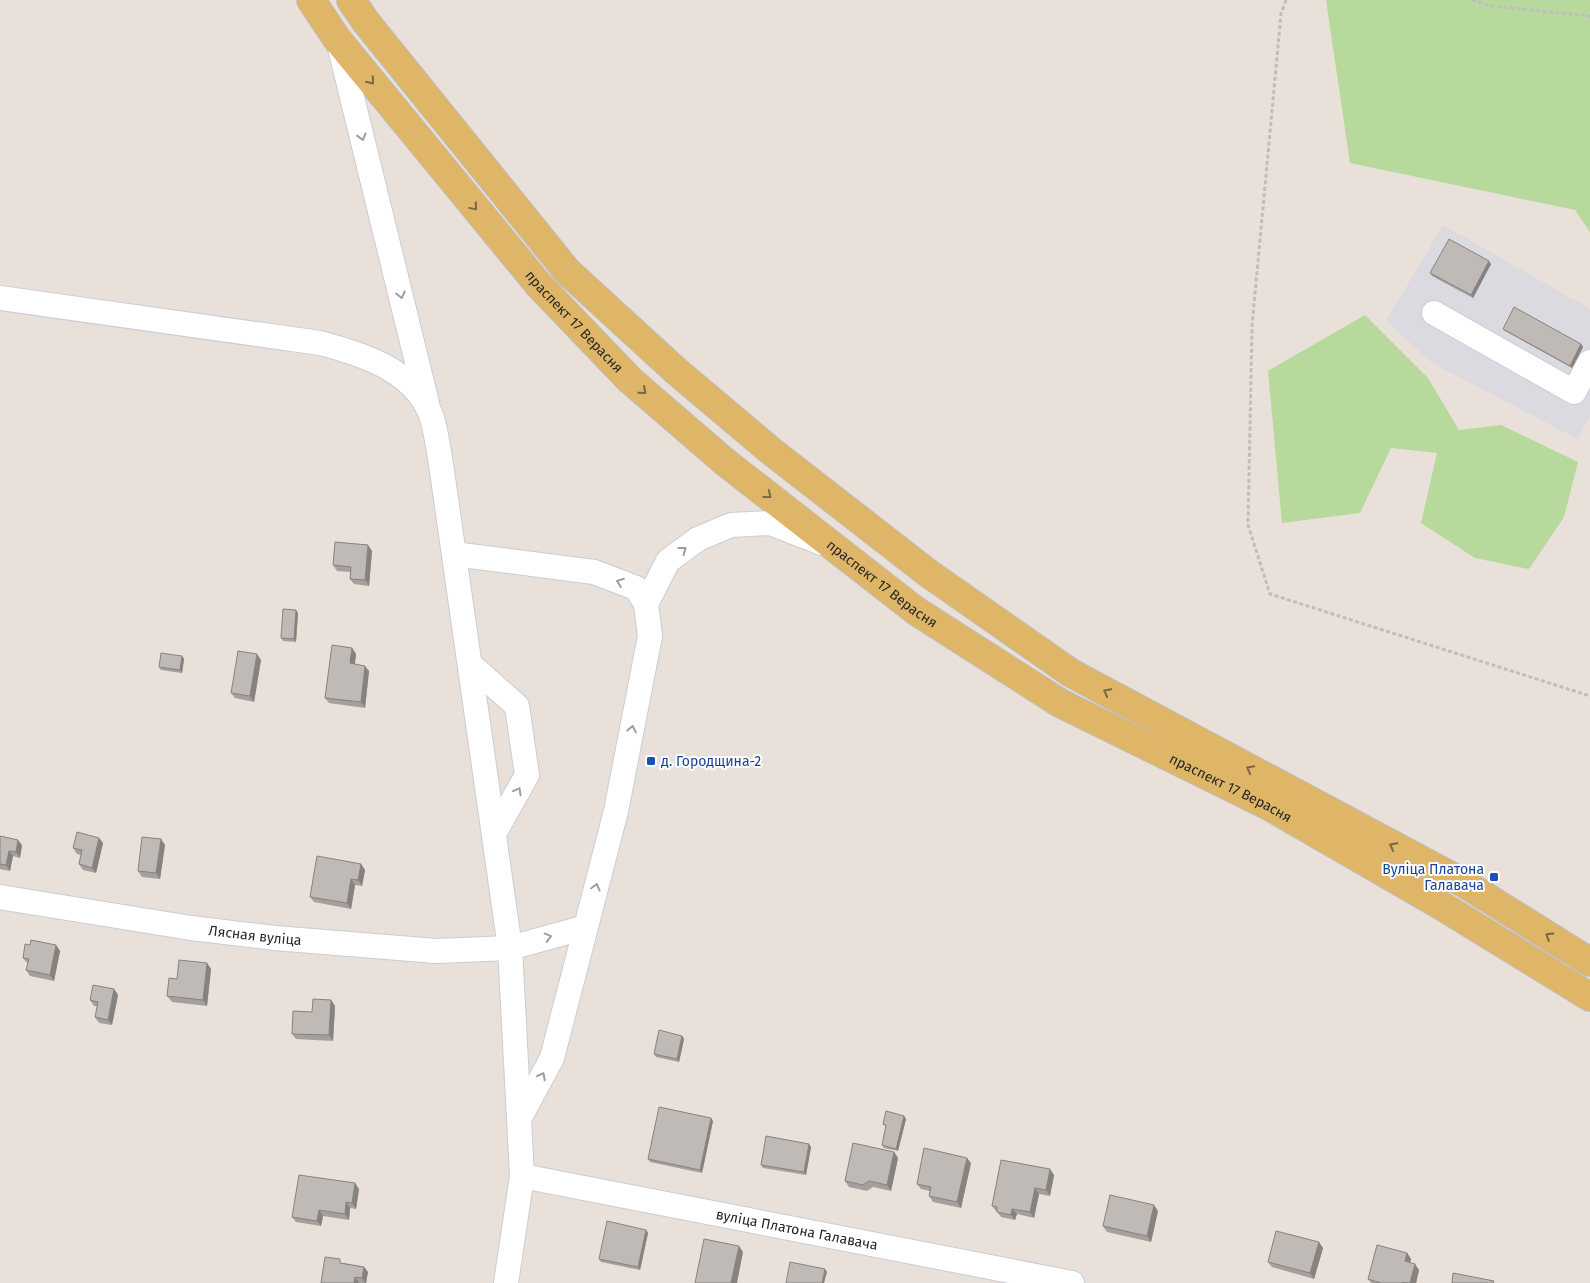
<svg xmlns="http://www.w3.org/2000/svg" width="1590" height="1283" font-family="'Fira Sans',sans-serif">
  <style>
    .industrial { fill: #dbdae1 }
    .green { fill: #b7d99b }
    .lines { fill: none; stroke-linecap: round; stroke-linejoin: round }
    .minor-casing { stroke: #c8cdd7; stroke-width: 26 }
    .major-casing { stroke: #bebebe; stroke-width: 30 }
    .path { stroke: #bebebe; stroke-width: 3; stroke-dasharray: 4 2.5; stroke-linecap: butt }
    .minor { stroke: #fff; stroke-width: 24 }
    .major { stroke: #dfb667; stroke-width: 28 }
    .wall { fill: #a5a09d }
    .shaded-wall { fill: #86827f }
    .building { fill: #c0bab6; stroke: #86827f }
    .oneway { stroke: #7a6744 }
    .oneway2 { stroke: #9e9e9e }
    .transit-dot { fill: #1a4fb4; stroke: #fff; stroke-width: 2 }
    .labels { text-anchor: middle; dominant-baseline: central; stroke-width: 4; stroke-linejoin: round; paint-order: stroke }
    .street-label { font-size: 14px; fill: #272727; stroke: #fff }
    .transit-label { font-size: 14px; fill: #164399; stroke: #fff; text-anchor: start }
  </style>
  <rect width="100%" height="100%" fill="#e8e0d9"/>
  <polygon class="industrial" points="1443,225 1590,309 1590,415 1578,439 1432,363 1386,321"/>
  <g class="green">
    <polygon points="1326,0 1590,0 1590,232 1575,210 1350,163"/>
    <polygon points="1365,315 1428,378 1459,430 1501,425 1578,462 1564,517 1529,569 1475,558 1421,523 1437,453 1391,448 1360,513 1282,523 1268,371"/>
  </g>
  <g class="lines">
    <defs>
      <g id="minor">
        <polyline points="338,40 427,403"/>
        <path d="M0,298L320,343C362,354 414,370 431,415C437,433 439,453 442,471L510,948L522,1176L506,1283"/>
        <polyline points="1434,313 1574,392 1590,362"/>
        <polyline points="454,554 594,572 636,588 646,604 650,636 616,811 552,1058 519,1119"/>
        <polyline points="646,604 668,561 698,539 731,525 770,523 822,543"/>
        <polyline points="470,664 517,706 527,775 494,834"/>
        <path id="s1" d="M0,897L191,928L275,938L436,951L510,948L586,927"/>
        <path id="s2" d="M522,1176L1072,1283"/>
      </g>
      <g id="major">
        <path id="s3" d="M311,0L337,39L538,284L630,380L725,462L916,611L1060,703L1269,806L1442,906L1590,997"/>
        <polyline points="351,0 366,22 567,271 675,370 771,451 928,573 1071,673 1462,882 1590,962"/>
      </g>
    </defs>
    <use href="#minor" class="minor-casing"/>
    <use href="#major" class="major-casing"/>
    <g class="path">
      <polyline points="1286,0 1281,14 1252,326 1248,525 1270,594 1590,696"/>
      <polyline points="1472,0 1492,6 1590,16"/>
    </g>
    <use href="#minor" class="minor"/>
    <use href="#major" class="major"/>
  </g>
  <g class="wall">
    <polygon points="1491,264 1473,298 1432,276 1430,273"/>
    <polygon points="1503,329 1581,344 1583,347 1572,368 1505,331"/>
    <polygon points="372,551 369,586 354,584 350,579 350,572 337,571 333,565"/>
    <polygon points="296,610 298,613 296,642 283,641 281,638"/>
    <polygon points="352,648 356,654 355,664 369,671 365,708 329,703 325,698"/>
    <polygon points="182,656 184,659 182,673 161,670 159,667"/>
    <polygon points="261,660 254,702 235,698 231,693"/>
    <polygon points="99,838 103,843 96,873 83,870 79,864 81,855 77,854 73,848"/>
    <polygon points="0,839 22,845 20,858 13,856 10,871 0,869"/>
    <polygon points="165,845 160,879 142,877 138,871"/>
    <polygon points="361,864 365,870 362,886 355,885 351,909 314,902 310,897"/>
    <polygon points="30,945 56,945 60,951 54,981 30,976 26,970 28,964 23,958"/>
    <polygon points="207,963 211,969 207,1006 172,1002 167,996"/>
    <polygon points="114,989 118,995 112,1025 99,1023 95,1017 97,1006 94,1006 90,1000"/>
    <polygon points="331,1000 335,1006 333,1041 296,1039 292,1034 312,1012"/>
    <polygon points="682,1036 684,1039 679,1062 656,1057 654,1054"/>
    <polygon points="904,1116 906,1119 898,1151 884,1148 882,1145 886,1127 883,1124"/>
    <polygon points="713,1121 702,1173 650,1162 648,1159"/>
    <polygon points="809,1144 811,1147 806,1175 763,1168 761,1165"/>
    <polygon points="894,1152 898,1158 891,1191 873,1187 867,1191 849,1187 845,1181"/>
    <polygon points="971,1163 961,1208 933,1202 929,1196 930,1191 921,1189 917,1184"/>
    <polygon points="1054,1175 1050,1196 1039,1194 1034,1218 1017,1214 1015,1220 1001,1217 992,1206"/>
    <polygon points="359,1189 356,1209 350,1208 349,1220 323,1216 321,1226 296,1222 292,1217"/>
    <polygon points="1158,1211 1151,1242 1107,1232 1103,1226"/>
    <polygon points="646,1230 648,1233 640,1270 601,1262 599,1259"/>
    <polygon points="1323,1248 1314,1279 1272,1267 1268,1262"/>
    <polygon points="1407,1253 1411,1259 1410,1262 1419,1270 1416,1283 1371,1283 1368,1279"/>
    <polygon points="343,1263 364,1267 368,1272 366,1283 321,1283"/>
  </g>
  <g class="shaded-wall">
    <polygon points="1489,261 1491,264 1473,298 1471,295"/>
    <polygon points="1581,344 1583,347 1572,368 1570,366"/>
    <polygon points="368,545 372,551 369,586 365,580"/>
    <polygon points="296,610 298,613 296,642 294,639"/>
    <polygon points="352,648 356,654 354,669 350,663"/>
    <polygon points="257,654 261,660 254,702 250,696"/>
    <polygon points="182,656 184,659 182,673 180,670"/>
    <polygon points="365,666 369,671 365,708 361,702"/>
    <polygon points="99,838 103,843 96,873 92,868"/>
    <polygon points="161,839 165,845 160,879 156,873"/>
    <polygon points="18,840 22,845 20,858 16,852"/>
    <polygon points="9,851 13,856 10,871 6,865"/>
    <polygon points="361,864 365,870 362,886 358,880"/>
    <polygon points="351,879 355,885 351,909 347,903"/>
    <polygon points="56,945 60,951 54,981 50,975"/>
    <polygon points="207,963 211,969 207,1006 203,1000"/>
    <polygon points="114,989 118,995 112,1025 108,1020"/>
    <polygon points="331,1000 335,1006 333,1041 329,1035"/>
    <polygon points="682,1036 684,1039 679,1062 677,1059"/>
    <polygon points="904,1116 906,1119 898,1151 896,1149"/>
    <polygon points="711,1118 713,1121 702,1173 700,1170"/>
    <polygon points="809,1144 811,1147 806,1175 804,1172"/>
    <polygon points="894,1152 898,1158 891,1191 887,1185"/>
    <polygon points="967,1158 971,1163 961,1208 957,1202"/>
    <polygon points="1050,1169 1054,1175 1050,1196 1046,1190"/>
    <polygon points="355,1183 359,1189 356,1209 352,1203"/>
    <polygon points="1035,1188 1039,1194 1034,1218 1030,1212"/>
    <polygon points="346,1202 350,1208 349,1220 345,1214"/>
    <polygon points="1154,1205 1158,1211 1151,1242 1147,1236"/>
    <polygon points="1012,1209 1017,1214 1015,1220 1011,1215"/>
    <polygon points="319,1210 323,1216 321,1226 317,1221"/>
    <polygon points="646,1230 648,1233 640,1270 638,1267"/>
    <polygon points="1319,1242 1323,1248 1314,1279 1310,1273"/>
    <polygon points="739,1246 743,1252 737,1283 731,1283"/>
    <polygon points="1407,1253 1411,1259 1409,1267 1405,1261"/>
    <polygon points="1415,1264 1419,1270 1416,1283 1410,1283"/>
    <polygon points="364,1267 368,1272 366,1283 365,1283 362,1278"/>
    <polygon points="825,1269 827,1272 824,1283 822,1283"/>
    <polygon points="355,1277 359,1283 354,1283"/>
  </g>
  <g class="building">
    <polygon points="1449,239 1489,261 1471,295 1430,273"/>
    <polygon points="1514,307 1581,344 1570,366 1503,329"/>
    <polygon points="335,542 368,545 365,580 350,579 351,567 333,565"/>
    <polygon points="283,609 296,610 294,639 281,638"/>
    <polygon points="332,645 352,648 350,663 365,666 361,702 325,698"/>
    <polygon points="238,651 257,654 250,696 231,693"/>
    <polygon points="161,653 182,656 180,670 159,667"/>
    <polygon points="77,832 99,838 92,868 79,864 82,850 73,848"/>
    <polygon points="0,836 18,840 16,852 9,851 6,865 0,864"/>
    <polygon points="142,837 161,839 156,873 138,871"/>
    <polygon points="317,856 361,864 358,880 351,879 347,903 310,897"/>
    <polygon points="31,940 56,945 50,975 26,970 29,959 23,958 25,944 30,945"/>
    <polygon points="179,960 207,963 203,1000 167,996 169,978 177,979"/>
    <polygon points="93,985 114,989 108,1020 95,1017 98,1002 90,1000"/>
    <polygon points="313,999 331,1000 329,1035 292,1034 293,1011 312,1012"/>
    <polygon points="659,1030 682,1036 677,1059 654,1054"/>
    <polygon points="659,1107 711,1118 700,1170 648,1159"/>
    <polygon points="886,1111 904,1116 896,1149 882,1145 886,1125 883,1124"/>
    <polygon points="766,1136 809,1144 804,1172 761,1165"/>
    <polygon points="853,1143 894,1152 887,1185 869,1181 863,1185 845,1181"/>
    <polygon points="924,1148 967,1158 957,1202 929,1196 931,1187 917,1184"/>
    <polygon points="1001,1160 1050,1169 1046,1190 1035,1188 1030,1212 1012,1209 1011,1215 997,1212 997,1207 992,1206"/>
    <polygon points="299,1175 355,1183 352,1203 346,1202 345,1214 319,1210 317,1221 292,1217"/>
    <polygon points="1110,1195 1154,1205 1147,1236 1103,1226"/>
    <polygon points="607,1221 646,1230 638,1267 599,1259"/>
    <polygon points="1276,1231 1319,1242 1310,1273 1268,1262"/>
    <polygon points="704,1239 739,1246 731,1283 695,1283"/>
    <polygon points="1377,1245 1407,1253 1405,1261 1415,1264 1410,1283 1403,1282 1402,1283 1381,1283 1368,1279"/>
    <polygon points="325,1257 340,1259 340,1263 364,1267 362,1278 355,1277 354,1283 321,1283"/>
    <polygon points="790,1262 825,1269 822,1283 786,1283"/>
    <polygon points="1453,1273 1494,1281 1493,1283 1452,1283"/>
  </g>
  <defs><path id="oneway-chevron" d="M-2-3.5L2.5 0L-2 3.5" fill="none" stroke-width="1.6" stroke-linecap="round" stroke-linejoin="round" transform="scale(1.25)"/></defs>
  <g class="oneway">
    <use href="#oneway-chevron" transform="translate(371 81) rotate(51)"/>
    <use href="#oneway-chevron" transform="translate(474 207) rotate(50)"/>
    <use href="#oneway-chevron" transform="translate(643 391) rotate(41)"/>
    <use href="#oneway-chevron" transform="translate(768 495) rotate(38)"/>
    <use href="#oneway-chevron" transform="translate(1107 692) rotate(-152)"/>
    <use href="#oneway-chevron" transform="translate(1250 769) rotate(-152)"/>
    <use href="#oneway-chevron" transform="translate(1393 846) rotate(-152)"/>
    <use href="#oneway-chevron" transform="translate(1549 936) rotate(-148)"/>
  </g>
  <g class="oneway2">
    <use href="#oneway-chevron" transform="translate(362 137) rotate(76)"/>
    <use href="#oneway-chevron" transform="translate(401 295) rotate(76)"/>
    <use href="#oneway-chevron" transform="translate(683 550) rotate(-37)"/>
    <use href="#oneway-chevron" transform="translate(620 582) rotate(-159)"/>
    <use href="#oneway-chevron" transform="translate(632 729) rotate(-79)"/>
    <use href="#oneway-chevron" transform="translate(518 791) rotate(-61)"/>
    <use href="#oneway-chevron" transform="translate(596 887) rotate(-75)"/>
    <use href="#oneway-chevron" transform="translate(548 937) rotate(-15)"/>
    <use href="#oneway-chevron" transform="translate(542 1076) rotate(-62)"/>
  </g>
  <g class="transit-dot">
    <rect x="646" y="756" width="10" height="10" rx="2.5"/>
    <rect x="1489" y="872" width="10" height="10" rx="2.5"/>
  </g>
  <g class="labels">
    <g class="street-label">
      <text stroke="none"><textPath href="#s3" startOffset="416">праспект 17 Верасня</textPath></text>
      <text stroke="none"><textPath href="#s3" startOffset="821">праспект 17 Верасня</textPath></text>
      <text stroke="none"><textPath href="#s3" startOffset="1226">праспект 17 Верасня</textPath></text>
      <text stroke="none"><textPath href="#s1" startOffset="258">Лясная вуліца</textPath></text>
      <text stroke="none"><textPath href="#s2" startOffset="280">вуліца Платона Галавача</textPath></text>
    </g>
    <g class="transit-label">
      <text x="661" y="761">д. Городщина-2</text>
      <text x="1484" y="869" text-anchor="end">Вуліца Платона<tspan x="1484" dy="16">Галавача</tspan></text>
    </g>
  </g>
</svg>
